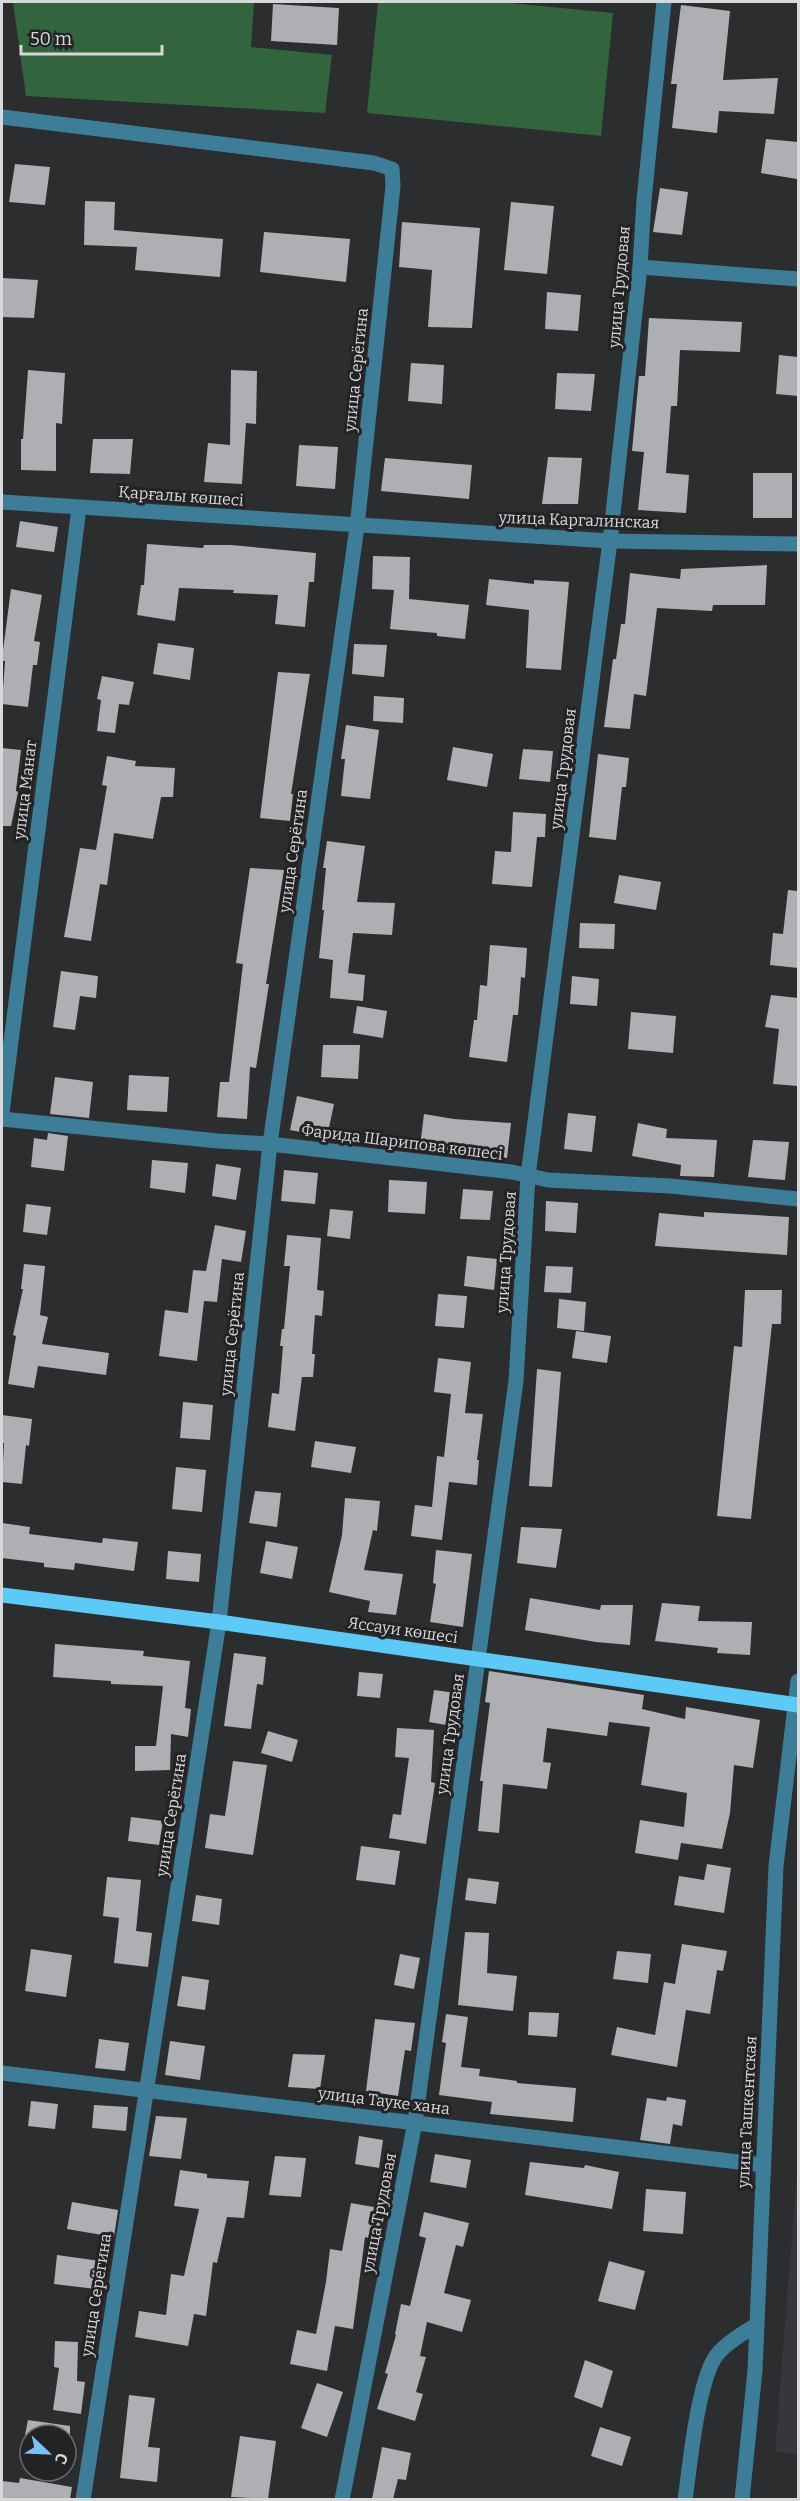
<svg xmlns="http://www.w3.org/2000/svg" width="800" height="2501" font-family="Bitter,serif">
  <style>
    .built { fill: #35363e }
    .green { fill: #32643e }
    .building { fill: #aeafb2 }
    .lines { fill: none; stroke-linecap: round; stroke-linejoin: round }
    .minor { stroke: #3d7d98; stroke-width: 15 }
    .major { stroke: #5dc9f6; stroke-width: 15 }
    .labels { text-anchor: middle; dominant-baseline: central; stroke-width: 6; stroke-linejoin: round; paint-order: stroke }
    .street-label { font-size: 16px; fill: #d7d8d9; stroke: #232325 }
  </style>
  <rect width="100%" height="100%" fill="#2c2d2f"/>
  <polygon class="built" points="798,2159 798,2454 775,2452"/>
  <g class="green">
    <polygon points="13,2 254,2 251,47 332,55 325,113 26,96"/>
    <polygon points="378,2 499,2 613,13 601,136 367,113"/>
  </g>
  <g class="building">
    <polygon points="273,4 339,8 337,45 271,41"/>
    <polygon points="681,5 730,11 723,80 778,78 774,114 719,111 717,133 672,128 677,84 671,84"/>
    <polygon points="766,139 798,142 797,179 761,173"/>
    <polygon points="15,164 50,167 45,205 9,202"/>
    <polygon points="660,188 688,192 682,235 653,232"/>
    <polygon points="85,201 115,202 114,230 223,239 220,277 135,270 137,247 84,245"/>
    <polygon points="511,202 554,206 547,274 504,270"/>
    <polygon points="402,222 480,228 472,328 428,327 432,270 399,267"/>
    <polygon points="264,232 350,239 346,282 260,272"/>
    <polygon points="2,278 38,280 34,318 2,317"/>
    <polygon points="547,292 581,295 578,331 545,329"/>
    <polygon points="649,318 742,322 740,352 680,350 677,406 671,406 666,473 689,475 686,513 638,510 644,452 632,451 639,376 645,376"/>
    <polygon points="779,355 798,357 798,396 776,394"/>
    <polygon points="411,363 444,365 442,404 408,401"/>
    <polygon points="28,370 65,373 62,424 56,423 56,471 21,470 21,439 23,439"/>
    <polygon points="231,370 257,371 256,424 246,423 242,484 204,482 208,443 230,445"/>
    <polygon points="557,373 595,374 591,411 555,409"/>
    <polygon points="93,439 133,439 130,474 90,473"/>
    <polygon points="299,445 338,447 335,489 296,486"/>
    <polygon points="548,457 582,458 578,504 542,504"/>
    <polygon points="385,458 472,465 469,499 381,491"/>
    <rect x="753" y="473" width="39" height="45"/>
    <polygon points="20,521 58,527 54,552 16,547"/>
    <polygon points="147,544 203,548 204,545 231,545 316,553 314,582 309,582 305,627 275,624 278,595 233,593 234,590 179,588 175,621 137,615 141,585 144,585"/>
    <polygon points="373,556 410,557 409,599 469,605 465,639 437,636 437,633 390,629 394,590 372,589"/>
    <polygon points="767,565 765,605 713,605 712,611 657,608 646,696 634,694 630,729 604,727 613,659 616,659 621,624 625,624 630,573 680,579 681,569"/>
    <polygon points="489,579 534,584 534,580 569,582 561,670 526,668 529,610 486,605"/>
    <polygon points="11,589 42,595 34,641 40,642 37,665 33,665 28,707 2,704 5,661 2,661 2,658"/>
    <polygon points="158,643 194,648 190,680 153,674"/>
    <polygon points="354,644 387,645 384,677 352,674"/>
    <polygon points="278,672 310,674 291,794 293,794 290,821 260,818"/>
    <polygon points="102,676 134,682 129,705 119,704 115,733 97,731 101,700 97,699"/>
    <polygon points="374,696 404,698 403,723 373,721"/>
    <polygon points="346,725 379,730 370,799 341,796 345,759 341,759"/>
    <polygon points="453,747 493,754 487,787 447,780"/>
    <polygon points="2,748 21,750 16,791 18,792 11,826 2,826"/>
    <polygon points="523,749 553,751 550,782 519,779"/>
    <polygon points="598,754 629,758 626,787 622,787 616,840 589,837"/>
    <polygon points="107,756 136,761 135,766 175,768 173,797 161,797 153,839 114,833 107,885 100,884 91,941 64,937 80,848 96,850 107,786 102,785"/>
    <polygon points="513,812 546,814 545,837 537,837 532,887 492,884 495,851 511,852"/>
    <polygon points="327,841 365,846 357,902 395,903 392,935 353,933 348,973 365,975 363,1001 330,998 333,960 319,958 324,910 322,910 326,868 323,868"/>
    <polygon points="250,868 284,870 266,984 269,984 256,1068 250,1067 247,1119 217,1117 220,1082 229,1082 243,964 236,963"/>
    <polygon points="619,875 661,882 656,910 614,903"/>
    <polygon points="788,890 798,891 798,968 770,965 773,933 783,934"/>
    <polygon points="580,923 615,924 614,949 579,948"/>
    <polygon points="490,945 527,948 525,978 521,977 518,1015 513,1015 507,1062 469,1057 474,1020 477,1020 480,985 487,986"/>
    <polygon points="61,971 98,976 96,998 80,996 75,1030 53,1027"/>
    <polygon points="572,976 599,979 597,1006 570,1004"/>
    <polygon points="771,995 798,998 798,1086 773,1084 779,1029 765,1027"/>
    <polygon points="357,1006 387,1011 383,1038 353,1033"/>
    <polygon points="631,1012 676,1016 673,1053 628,1049"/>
    <polygon points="323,1045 360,1045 358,1079 321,1077"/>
    <polygon points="129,1075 169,1077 167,1112 127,1110"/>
    <polygon points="55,1077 93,1082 89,1118 50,1114"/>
    <polygon points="297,1096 334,1104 327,1137 290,1130"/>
    <polygon points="568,1113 596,1116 592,1152 564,1149"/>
    <polygon points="424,1114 454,1119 511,1123 507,1158 420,1146"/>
    <polygon points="638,1123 667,1129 666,1138 717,1140 714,1177 680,1176 681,1165 632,1156"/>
    <polygon points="48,1133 68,1136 64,1171 31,1167 34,1138 47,1140"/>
    <polygon points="753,1140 789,1142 785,1180 748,1177"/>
    <polygon points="152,1160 188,1163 185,1193 150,1188"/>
    <polygon points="216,1164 241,1168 236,1200 212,1196"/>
    <polygon points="284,1170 318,1173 315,1204 281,1201"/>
    <polygon points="389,1180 427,1182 425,1214 388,1212"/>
    <polygon points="463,1189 493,1191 490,1220 460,1219"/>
    <polygon points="546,1201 578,1203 576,1233 545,1231"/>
    <polygon points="26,1204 51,1207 47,1235 23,1232"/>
    <polygon points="330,1209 353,1211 350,1239 327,1236"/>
    <polygon points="704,1212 789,1217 787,1255 655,1246 659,1213 704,1217"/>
    <polygon points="215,1225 246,1231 241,1262 222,1259 217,1302 204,1301 197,1361 159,1356 165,1310 188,1313 193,1270 206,1271"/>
    <polygon points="287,1235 321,1238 317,1290 324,1291 322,1316 315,1315 312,1354 315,1354 313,1377 302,1377 295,1431 268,1427 272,1393 279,1394 283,1346 280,1346 282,1329 284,1329 290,1266 284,1266"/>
    <polygon points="467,1256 497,1259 494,1290 464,1286"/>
    <polygon points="24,1264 45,1266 40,1315 48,1317 42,1344 109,1353 106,1375 38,1366 34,1388 8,1384 16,1336 13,1335 23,1289 21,1289"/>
    <polygon points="546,1266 573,1267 571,1293 544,1292"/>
    <polygon points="745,1290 782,1290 781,1324 772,1324 751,1519 717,1516 734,1346 742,1347"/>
    <polygon points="438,1294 467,1296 464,1328 435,1326"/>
    <polygon points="559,1299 586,1302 584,1331 557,1328"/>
    <polygon points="576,1331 611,1336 607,1363 572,1358"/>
    <polygon points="438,1358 471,1362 465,1413 483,1414 477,1460 479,1460 477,1485 449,1482 442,1540 411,1536 415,1505 432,1507 437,1456 444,1457 451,1394 434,1392"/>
    <polygon points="537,1369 561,1372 552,1487 529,1486"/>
    <polygon points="183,1402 213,1405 210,1440 180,1438"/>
    <polygon points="2,1415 32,1419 29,1446 26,1445 22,1484 2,1482 4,1443 2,1443"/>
    <polygon points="315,1441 356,1447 351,1473 311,1467"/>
    <polygon points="176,1467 206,1470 202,1512 172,1509"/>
    <polygon points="255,1491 281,1493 277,1527 249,1523"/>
    <polygon points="345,1498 380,1501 377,1531 373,1530 364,1570 403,1574 396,1615 368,1612 370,1601 329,1592 342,1535"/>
    <polygon points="2,1523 30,1527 29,1534 102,1543 103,1538 138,1542 134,1571 75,1563 74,1570 44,1567 44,1563 2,1558"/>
    <polygon points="521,1527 562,1529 556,1568 517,1563"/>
    <polygon points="266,1541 298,1547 292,1579 260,1573"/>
    <polygon points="436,1550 472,1554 463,1627 430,1622 436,1584 433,1583"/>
    <polygon points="168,1551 201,1554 199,1582 166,1579"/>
    <polygon points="530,1598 600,1610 601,1605 633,1605 630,1645 596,1642 525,1630"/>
    <polygon points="662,1603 700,1606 698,1621 752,1622 750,1655 717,1653 718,1648 655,1641"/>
    <polygon points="55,1644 144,1651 143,1656 190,1661 185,1708 191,1709 188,1737 171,1734 170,1770 135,1771 135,1746 156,1746 163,1686 111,1684 111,1681 53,1677"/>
    <polygon points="234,1653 266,1657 263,1685 257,1684 251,1729 224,1726"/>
    <polygon points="489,1671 644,1695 642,1709 685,1719 686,1707 760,1720 753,1768 734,1765 730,1813 722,1849 681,1843 678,1860 635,1853 640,1820 684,1827 687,1793 641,1785 650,1727 609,1722 607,1736 547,1728 543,1762 551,1763 547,1789 503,1784 499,1833 478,1831 483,1781 480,1781 490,1703 485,1702"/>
    <polygon points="359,1672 383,1674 380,1698 357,1696"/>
    <polygon points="434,1690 463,1694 458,1727 429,1722"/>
    <polygon points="397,1728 434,1730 431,1782 435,1783 426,1844 389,1838 393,1814 401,1815 409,1758 395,1757"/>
    <polygon points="268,1731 298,1740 292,1762 261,1753"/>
    <polygon points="233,1761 267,1765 253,1855 205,1848 210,1814 225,1816"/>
    <polygon points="131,1817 163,1821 159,1845 128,1841"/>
    <polygon points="361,1846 400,1851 395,1885 356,1880"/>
    <polygon points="707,1864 731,1868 724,1913 674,1905 679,1876 704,1880"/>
    <polygon points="107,1877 141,1880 136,1931 152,1933 148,1967 114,1963 119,1918 103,1916"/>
    <polygon points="468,1878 499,1882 496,1904 465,1900"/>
    <polygon points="196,1895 222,1899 219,1925 192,1921"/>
    <polygon points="465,1932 489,1933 487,1973 517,1976 513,2011 458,2005"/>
    <polygon points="682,1944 727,1951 723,1971 717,1970 710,2014 686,2010 677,2067 611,2055 617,2027 655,2035 664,1982 675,1984"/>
    <polygon points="31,1949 72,1955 66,1997 25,1991"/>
    <polygon points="617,1951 651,1954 648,1983 613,1979"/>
    <polygon points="400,1954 420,1958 414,1989 394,1985"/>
    <polygon points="182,1976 209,1980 205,2010 177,2006"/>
    <polygon points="529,2012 559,2013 557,2037 528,2035"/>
    <polygon points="446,2014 468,2017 461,2067 480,2069 479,2076 517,2081 517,2083 576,2088 573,2122 490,2114 492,2102 439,2095 446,2043 442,2042"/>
    <polygon points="375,2019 415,2023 411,2051 405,2050 398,2096 366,2091"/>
    <polygon points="99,2039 129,2043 125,2071 95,2068"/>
    <polygon points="170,2041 205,2046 200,2080 165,2075"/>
    <polygon points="293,2054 325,2055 320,2089 288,2087"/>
    <polygon points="667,2097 686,2100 682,2126 673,2124 670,2144 640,2140 647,2098 666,2101"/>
    <polygon points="31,2101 58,2104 55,2129 28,2126"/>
    <polygon points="94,2105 128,2107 126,2131 92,2128"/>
    <polygon points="156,2116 187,2118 181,2159 149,2156"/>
    <polygon points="359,2136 383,2140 379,2168 355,2164"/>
    <polygon points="435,2154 471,2160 466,2188 430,2182"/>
    <polygon points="275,2156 306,2158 301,2197 269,2195"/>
    <polygon points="530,2162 584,2168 585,2165 619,2172 612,2209 525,2195"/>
    <polygon points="180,2170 207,2174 207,2178 249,2181 244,2218 227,2217 217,2263 213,2262 206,2316 194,2314 188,2346 135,2337 139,2311 166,2315 171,2274 184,2276 199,2209 174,2206"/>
    <polygon points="646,2189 686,2192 683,2234 643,2231"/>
    <polygon points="72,2202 118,2210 114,2237 67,2229"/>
    <polygon points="351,2203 385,2209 381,2232 374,2230 372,2239 365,2237 353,2329 335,2326 327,2371 290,2364 297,2330 316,2334 326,2282 330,2249 342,2251"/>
    <polygon points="424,2212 469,2223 463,2247 456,2245 444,2293 471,2300 462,2332 427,2322 420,2356 426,2357 416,2392 423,2394 415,2421 377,2409 388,2374 385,2373 396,2335 395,2334 401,2304 410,2306 426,2238 419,2236"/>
    <polygon points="57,2255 100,2261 96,2289 54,2284"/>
    <polygon points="609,2261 645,2271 635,2310 598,2301"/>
    <polygon points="55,2341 78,2342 77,2381 85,2382 81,2414 53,2410 59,2368 54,2367"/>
    <polygon points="585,2360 613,2371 602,2408 574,2397"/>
    <polygon points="317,2383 343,2392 327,2437 301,2428"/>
    <polygon points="129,2395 155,2398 148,2447 160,2448 157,2482 120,2478"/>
    <polygon points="28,2420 70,2426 70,2435 25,2435"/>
    <polygon points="600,2427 631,2437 622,2466 591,2456"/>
    <polygon points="240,2436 276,2441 268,2499 231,2497"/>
    <polygon points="382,2447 411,2453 406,2480 398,2479 393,2499 372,2499"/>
    <polygon points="20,2478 72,2487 70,2499 2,2499 2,2481 19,2483"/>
  </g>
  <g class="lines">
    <g class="minor">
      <polyline points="2,117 374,163 392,169 393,186 357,527 270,1144 219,1622 83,2500"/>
      <polyline points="640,267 798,279"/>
      <polyline points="2,502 610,541 798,544"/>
      <polyline points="2,1112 79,508"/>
      <polyline points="2,1119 218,1141 270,1144 512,1172 548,1180 670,1186 798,1199"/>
      <polyline points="2,2073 763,2165"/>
      <polyline points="342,2500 415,2122 516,1381 528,1176 610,541 640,267 644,200 664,2"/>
      <path d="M685,2500C690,2464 697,2389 714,2359C723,2344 743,2334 757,2324L776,1866L798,1681"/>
      <polyline points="742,2500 755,2370 757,2324"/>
    </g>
    <polyline class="major" points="2,1595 219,1622 798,1705"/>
  </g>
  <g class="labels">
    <g class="street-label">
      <text transform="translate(619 287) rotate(-85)">улица Трудовая</text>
      <text transform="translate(356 370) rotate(-84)">улица Серёгина</text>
      <text transform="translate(181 496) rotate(4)">Қарғалы көшесі</text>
      <text transform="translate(579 520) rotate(2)">улица Каргалинская</text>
      <text transform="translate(563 769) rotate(-83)">улица Трудовая</text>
      <text transform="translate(25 790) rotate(-83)">улица Манат</text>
      <text transform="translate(293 851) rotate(-82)">улица Серёгина</text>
      <text transform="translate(402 1142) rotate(7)">Фарида Шарипова көшесі</text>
      <text transform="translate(506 1252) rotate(-86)">улица Трудовая</text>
      <text transform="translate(232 1334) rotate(-84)">улица Серёгина</text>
      <text transform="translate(403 1630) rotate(8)">Яссауи көшесі</text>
      <text transform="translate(450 1734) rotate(-82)">улица Трудовая</text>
      <text transform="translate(171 1815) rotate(-81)">улица Серёгина</text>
      <text transform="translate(384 2101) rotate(7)">улица Тауке хана</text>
      <text transform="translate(747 2112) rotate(-87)">улица Ташкентская</text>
      <text transform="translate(379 2213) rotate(-79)">улица Трудовая</text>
      <text transform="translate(96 2295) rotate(-81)">улица Серёгина</text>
    </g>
  </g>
  <rect width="800" height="2501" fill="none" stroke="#d7d8d9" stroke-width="6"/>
  <g transform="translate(48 2453) rotate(113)"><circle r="28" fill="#232325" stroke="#6b6b6d" stroke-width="1.5"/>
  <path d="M0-4.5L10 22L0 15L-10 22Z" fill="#79bff8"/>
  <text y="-9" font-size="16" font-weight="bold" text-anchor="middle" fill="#d7d8d9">С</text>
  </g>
  <path d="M21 45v9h141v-9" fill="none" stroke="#d7d8d9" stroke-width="3"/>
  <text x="30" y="45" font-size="18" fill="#d7d8d9" stroke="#232325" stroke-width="4.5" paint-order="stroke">50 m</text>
</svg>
